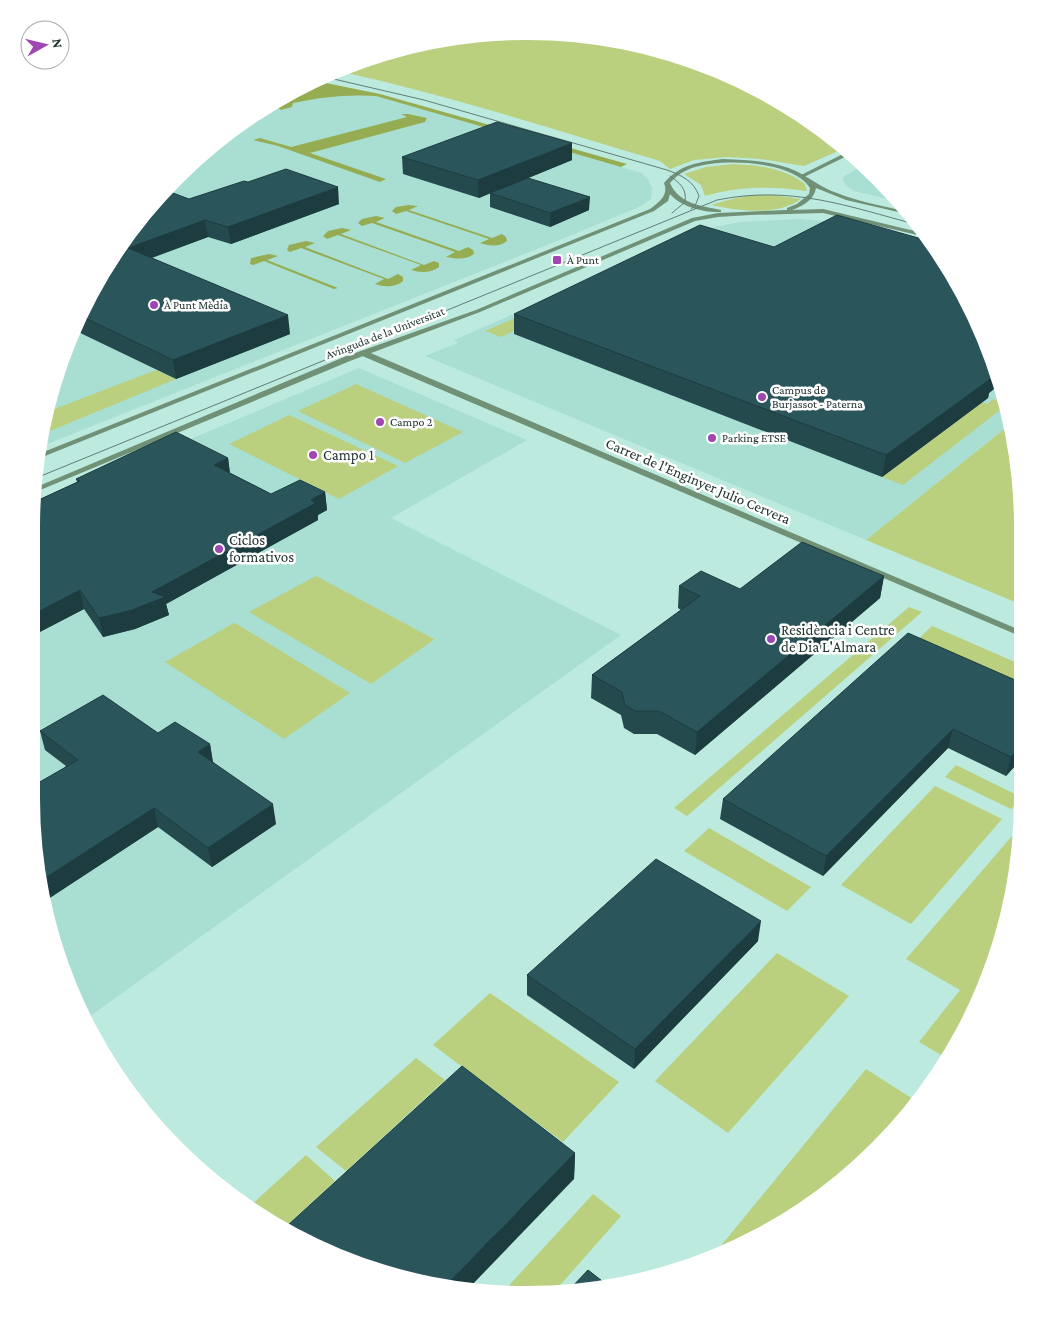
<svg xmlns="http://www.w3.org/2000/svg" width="1054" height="1326" font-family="'Crimson Pro',serif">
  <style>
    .built { fill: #a9dfd2 }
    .green { fill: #bad07f }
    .forest { fill: #96ac53 }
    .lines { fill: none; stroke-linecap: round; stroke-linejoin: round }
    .minor { fill: #719177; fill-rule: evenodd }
    .tertiary { fill: #719177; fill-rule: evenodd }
    .tram { stroke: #617e77; stroke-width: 1 }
    .wall { fill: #244a4e }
    .shaded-wall { fill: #1d3c40 }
    .building { fill: #2a565b; stroke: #1d3c40 }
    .poi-dot { fill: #9e47b3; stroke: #fff; stroke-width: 2 }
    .labels { text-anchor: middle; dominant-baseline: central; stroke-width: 5; stroke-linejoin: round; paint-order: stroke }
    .far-poi-label { font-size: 12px; fill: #21332f; stroke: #fff; text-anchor: start }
    .far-street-label { font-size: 12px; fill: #21332f; stroke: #fff }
    .poi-label { font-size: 15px; fill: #21332f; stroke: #fff; text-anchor: start }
    .street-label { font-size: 15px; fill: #21332f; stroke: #fff }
  </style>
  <rect width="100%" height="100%" fill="#bceade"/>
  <g class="built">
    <polygon points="335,95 376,96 641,173 648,179 652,188 651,199 639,207 562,239 42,446 58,367 98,279 154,200 200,154 272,103"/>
    <polygon points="863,166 900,200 901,202 854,191 845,185 843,179 844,176"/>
    <polygon points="800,219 831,222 997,368 1008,426 866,540 425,356 458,343 454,340 477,330 714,227 740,222"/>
    <polygon points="359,368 527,440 391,518 621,635 86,1019 48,927 31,799 32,506"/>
  </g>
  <g class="green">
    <path d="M560,32L656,48L747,83L829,134L845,148L804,166L760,159L728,157L694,160L670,169L660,161C553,129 447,95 338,71L368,57L463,35Z"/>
    <path d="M733,164C758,165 784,168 804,183L807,191C772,186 739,186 705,196L701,185L684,174L706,167Z"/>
    <path d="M751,195H773L801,199C778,216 738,211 711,205L728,200Z"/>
    <polygon points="653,258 661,260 501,337 485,331"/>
    <polygon points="156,370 176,379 45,433 49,411"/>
    <polygon points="356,384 463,432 405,463 298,411"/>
    <polygon points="993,399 1003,403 1004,407 903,485 882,477 982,402 987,404"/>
    <polygon points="289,415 398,466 339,499 229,444"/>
    <polygon points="1008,426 1022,494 1022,605 866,540"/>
    <polygon points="316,576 434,639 435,639 371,684 249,612"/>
    <polygon points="909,607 922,612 687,816 674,808"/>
    <polygon points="234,623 235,623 350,693 284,739 165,662"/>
    <polygon points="932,626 1022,665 1022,692 914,643"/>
    <polygon points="956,765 1023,798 1011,809 945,777"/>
    <polygon points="935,786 1002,819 911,924 841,885"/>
    <polygon points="709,828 811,887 787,911 684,851"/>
    <polygon points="1012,836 1019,839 1013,895 985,988 948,1059 919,1042 960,990 906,959"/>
    <polygon points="777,953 849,996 728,1133 655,1081"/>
    <polygon points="490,993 619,1082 563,1142 433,1045"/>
    <polygon points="416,1058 445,1080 346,1171 316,1147"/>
    <polygon points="866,1069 916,1101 854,1172 775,1228 715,1253"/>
    <polygon points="306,1155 335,1181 282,1230 250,1206"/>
    <polygon points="593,1194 621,1216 555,1291 527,1295 503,1292"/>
  </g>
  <g class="forest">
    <path d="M316,81L380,94L627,164L621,167L376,96C347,94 321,97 293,103L292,107L281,110L278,108L259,112L279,98Z"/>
    <polygon points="401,114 408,114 427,118 425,122 310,153 386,179 380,182 278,146 253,140 260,138 291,147 407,117"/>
    <path d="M409,205L418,206L409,210L492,238L502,234L506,237L507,241C500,247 489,246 480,243L489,239L406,211L396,214L392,211L396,207Z"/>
    <path d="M376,216L385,218L376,222L459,251L468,247L473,250L474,254C466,260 456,259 446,257L455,252L372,223L362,226L358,223L362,219Z"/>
    <path d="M342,228L351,230L341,234L424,265L434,261L439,263V267C431,273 421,273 411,270L421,265L338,235L327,239L323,236L328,231Z"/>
    <path d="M306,241L315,243L305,247L388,279L398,274L403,277V281C395,288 384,287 375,284L384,279L301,248L290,252L287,250L289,245Z"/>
    <polygon points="269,254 278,256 267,260 338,288 334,289 264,261 253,265 250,264 251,258"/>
  </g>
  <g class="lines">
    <g class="minor">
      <polygon points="847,152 851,154 804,177 799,176"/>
      <polygon points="360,351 366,351 1022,631 1022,637 360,355"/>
    </g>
    <path class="tertiary" d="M723,159C748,160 774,161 796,171C810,178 822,188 837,193C860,202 884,206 908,212L911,215L846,200L816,188C814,200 803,206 792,210L823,209L923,233L926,237L823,213L750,215L718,217L695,221L480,312L350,361L33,493L34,488L344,357L476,310L692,218L718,213L787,210V208L797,204L809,194L810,188C793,160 720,158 692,168C683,171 676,176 670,183C679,204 702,206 721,210V212C705,213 681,207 670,194L668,201L654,211L40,458L41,453L650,209C659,202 669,195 664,183C680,164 700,162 723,159Z"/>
    <g class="tram">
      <path d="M325,77L424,100L667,170C681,175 694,181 699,196L695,206L691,209"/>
      <path d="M670,176C680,183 687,189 685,202L672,213"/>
      <path d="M36,478L717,200C791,185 847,206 918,225"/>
    </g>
  </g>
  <g class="wall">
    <polygon points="402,157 572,160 521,181 589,210 550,227 490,207 490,193 479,198 403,174"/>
    <polygon points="248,182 339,204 231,244 208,237 152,258 290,334 176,379 74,330 98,279 189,199"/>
    <polygon points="514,314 997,368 1000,384 989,393 988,398 882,477 514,334"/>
    <polygon points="228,458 230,473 271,494 325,492 327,510 318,515 318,520 166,604 169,615 135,629 103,637 84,609 32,636 32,503 77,482 76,479"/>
    <polygon points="884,576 880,598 695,755 657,734 634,734 624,728 621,715 591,698 592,675 681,610 678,608 679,586 740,589"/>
    <polygon points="1022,683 1023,757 1006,776 948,748 823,876 720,819 723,799"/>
    <polygon points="40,731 158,733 210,744 213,762 276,824 212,867 158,827 45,901 31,799 66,766 45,750"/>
    <polygon points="758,941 634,1069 527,995 527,975"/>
    <polygon points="575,1153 574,1179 398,1278 288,1232 287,1226"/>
  </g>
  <g class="shaded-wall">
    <polygon points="572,143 572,160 479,198 478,180"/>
    <polygon points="338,187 339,204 231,244 228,227"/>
    <polygon points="590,197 589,210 550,227 550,213"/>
    <polygon points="205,220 208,237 131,265 128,248"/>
    <polygon points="288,315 290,334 176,379 173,360"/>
    <polygon points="997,369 1000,384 989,393 988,398 882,477 886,455"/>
    <polygon points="228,458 230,475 214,465"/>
    <polygon points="325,492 327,510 318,515 318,520 166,604 169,615 135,629 103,637 99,618 152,592"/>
    <polygon points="884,576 880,598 695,755 697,732"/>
    <polygon points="80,590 84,609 32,636 32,615"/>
    <polygon points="953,729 948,748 823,876 826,856"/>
    <polygon points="210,744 213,764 198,752"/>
    <polygon points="1023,744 1023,757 1006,776 1011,757"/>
    <polygon points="273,804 276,824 212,867 208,848"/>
    <polygon points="154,808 158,827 45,901 42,880"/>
    <polygon points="761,921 758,941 634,1069 635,1049"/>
    <polygon points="575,1153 574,1179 470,1287 447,1284"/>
  </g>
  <g class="building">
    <polygon points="497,122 572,143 478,180 402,157"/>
    <polygon points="286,169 338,187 228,227 205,220 128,248 288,315 173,360 81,316 98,279 154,200 165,190 189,199 244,181 248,182"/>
    <polygon points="528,178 590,197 550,213 490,193"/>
    <polygon points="837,215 929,241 956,279 997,368 997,369 989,376 993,377 886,455 514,314 700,225 774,247"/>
    <polygon points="176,432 228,458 214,465 271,494 300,480 325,492 311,500 316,503 152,592 165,597 132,610 99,618 80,590 32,615 32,503 80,481 76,479"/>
    <polygon points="802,542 884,576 697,732 659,711 635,711 625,705 622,692 592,675 700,596 679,586 701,571 740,589"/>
    <polygon points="908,633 1022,683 1023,744 1011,757 953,729 826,856 723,799"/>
    <polygon points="103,695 158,733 175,722 210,744 198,752 273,804 208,848 154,808 42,880 31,799 31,787 78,760 40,731"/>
    <polygon points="656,859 761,921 635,1049 527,975"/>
    <polygon points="462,1066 575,1153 447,1284 398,1278 298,1236 287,1226"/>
    <polygon points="588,1270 606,1284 570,1289"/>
  </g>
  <g class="poi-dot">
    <rect x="552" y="255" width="10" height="10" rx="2.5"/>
    <circle cx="154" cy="305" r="5"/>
    <circle cx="762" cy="397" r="5"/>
    <circle cx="380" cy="422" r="5"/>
    <circle cx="712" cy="438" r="5"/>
    <circle cx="313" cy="455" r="5"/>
    <circle cx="219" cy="549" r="5"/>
    <circle cx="771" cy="639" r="5"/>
  </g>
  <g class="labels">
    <g class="far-poi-label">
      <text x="567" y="260">À Punt</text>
      <text x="164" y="305">À Punt Mèdia</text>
      <text x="772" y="390">Campus de<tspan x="772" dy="14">Burjassot - Paterna</tspan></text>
      <text x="390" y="422">Campo 2</text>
      <text x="722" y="438">Parking ETSE</text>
    </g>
    <g class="far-street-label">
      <text transform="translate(385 333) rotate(-21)">Avinguda de la Universitat</text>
    </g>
    <g class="poi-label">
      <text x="323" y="455">Campo 1</text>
      <text x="229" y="540">Ciclos<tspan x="229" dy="17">formativos</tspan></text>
      <text x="781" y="630">Residència i Centre<tspan x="781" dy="17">de Dia L'Almara</tspan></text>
    </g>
    <g class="street-label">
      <text transform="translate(698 481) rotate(23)">Carrer de l'Enginyer Julio Cervera</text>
    </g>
  </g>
  <path d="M0 0H1054V1326H0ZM527 40H527A487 487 0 0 1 1014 527V799A487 487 0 0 1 527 1286H527A487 487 0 0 1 40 799V527A487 487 0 0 1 527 40Z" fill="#fff" fill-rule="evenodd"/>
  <g transform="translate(45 45) rotate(82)"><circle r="24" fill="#ffffff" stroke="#a6adac"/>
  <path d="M0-4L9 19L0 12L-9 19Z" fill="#9e47b3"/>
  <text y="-8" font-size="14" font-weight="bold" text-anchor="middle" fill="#21332f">N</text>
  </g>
</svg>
